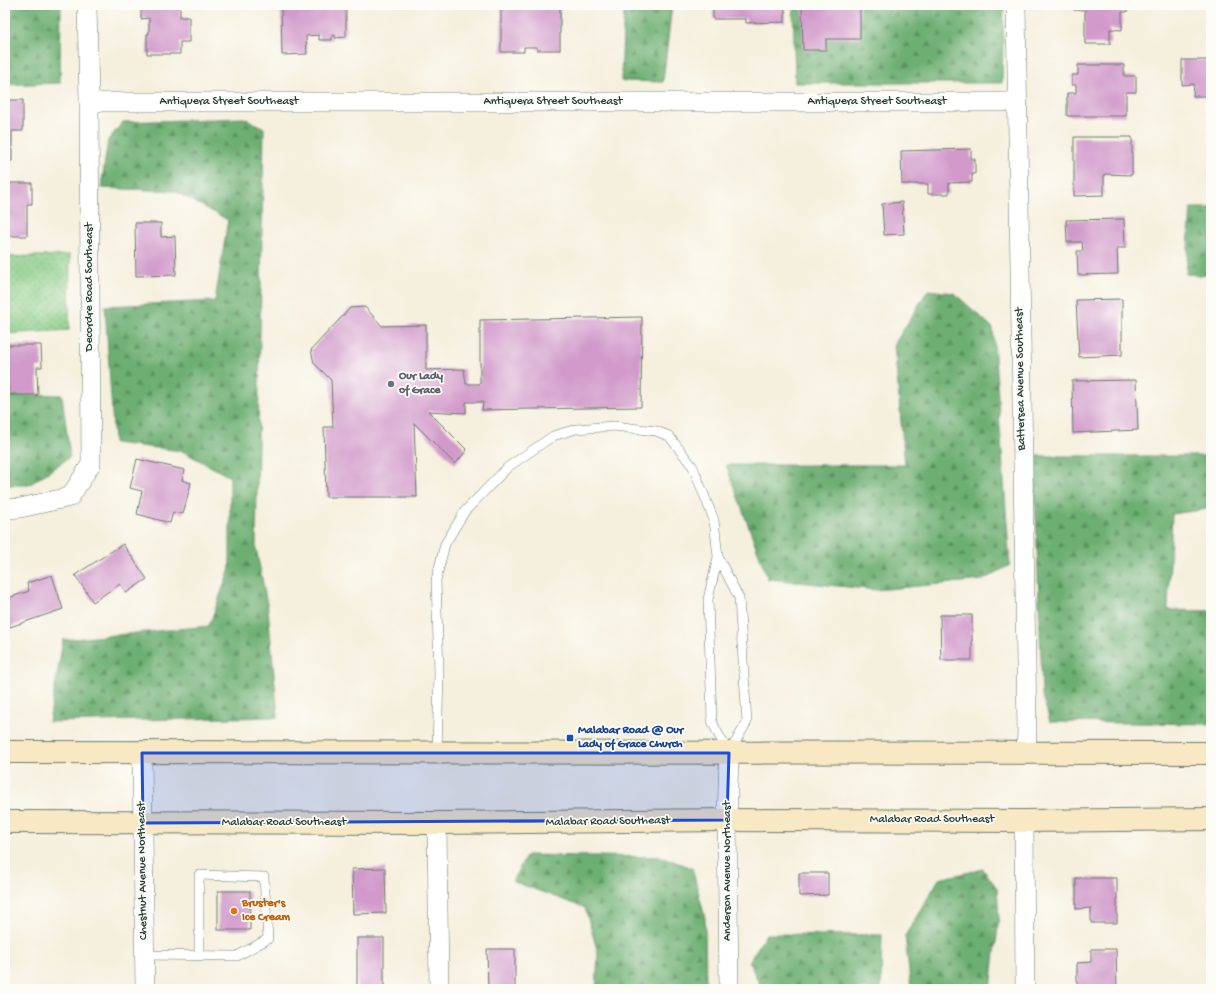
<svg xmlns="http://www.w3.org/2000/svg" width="1216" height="994" font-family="'Gochi Hand',sans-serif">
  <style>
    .grass { fill: url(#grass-dots); stroke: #53845c }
    .forest { fill: url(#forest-firs); stroke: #467653 }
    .building { fill: #d19acb }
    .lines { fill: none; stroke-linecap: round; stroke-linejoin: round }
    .service-casing { stroke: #6a7b6f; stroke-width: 10 }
    .minor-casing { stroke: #6a7b6f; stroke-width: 20 }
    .secondary-casing { stroke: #6a7b6f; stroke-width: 24 }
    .service { stroke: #fff; stroke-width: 9 }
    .minor { stroke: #fff; stroke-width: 19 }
    .secondary { stroke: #f8e8c3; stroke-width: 22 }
    .marked { fill: #1d4ed8; fill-opacity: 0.2; stroke: #1d4ed8; stroke-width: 3; stroke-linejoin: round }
    .worship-dot { fill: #6b7280; stroke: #fdfcf7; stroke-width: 1.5 }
    .transit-dot { fill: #1a4fb4; stroke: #fdfcf7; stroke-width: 1.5 }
    .food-dot { fill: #e8710a; stroke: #fdfcf7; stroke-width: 1.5 }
    .labels { text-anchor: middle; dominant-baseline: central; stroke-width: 3.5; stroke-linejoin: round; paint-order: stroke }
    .street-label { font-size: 12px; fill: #1f3d34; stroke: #fdfcf7 }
    .worship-label { font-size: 12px; font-weight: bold; fill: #5b616d; stroke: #fdfcf7; text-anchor: start }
    .transit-label { font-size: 12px; font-weight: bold; fill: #164399; stroke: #fdfcf7; text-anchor: start }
    .food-label { font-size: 12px; font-weight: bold; fill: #c56008; stroke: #fdfcf7; text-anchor: start }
  </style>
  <defs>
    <pattern id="grass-dots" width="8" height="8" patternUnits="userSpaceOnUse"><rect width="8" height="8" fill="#87cb85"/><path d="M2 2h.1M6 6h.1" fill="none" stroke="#6ea66e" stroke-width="1.8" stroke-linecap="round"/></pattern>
    <pattern id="forest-firs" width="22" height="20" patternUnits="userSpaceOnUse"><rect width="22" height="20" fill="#6daf72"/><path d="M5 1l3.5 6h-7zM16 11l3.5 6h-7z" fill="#59905e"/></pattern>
  </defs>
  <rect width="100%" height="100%" fill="#fdfcf7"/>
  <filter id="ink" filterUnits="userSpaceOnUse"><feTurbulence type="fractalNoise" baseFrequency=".025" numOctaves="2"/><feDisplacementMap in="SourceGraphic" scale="8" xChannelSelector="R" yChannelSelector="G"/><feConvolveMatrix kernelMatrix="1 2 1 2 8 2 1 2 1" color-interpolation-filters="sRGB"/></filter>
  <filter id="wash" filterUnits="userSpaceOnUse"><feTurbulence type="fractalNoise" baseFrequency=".012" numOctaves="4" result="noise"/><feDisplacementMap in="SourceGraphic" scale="16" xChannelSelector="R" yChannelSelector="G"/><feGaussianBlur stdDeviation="0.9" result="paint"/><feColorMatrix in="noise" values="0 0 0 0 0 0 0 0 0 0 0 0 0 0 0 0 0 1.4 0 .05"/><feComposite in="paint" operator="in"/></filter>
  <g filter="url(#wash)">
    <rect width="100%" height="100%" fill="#f5efdd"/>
    <polygon class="grass" points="70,255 69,330 5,334 5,257"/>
    <g class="forest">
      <polygon points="5,5 61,5 60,83 5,85"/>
      <polygon points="624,5 672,5 663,82 621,81"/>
      <polygon points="793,5 1004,5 1002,83 795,83"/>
      <polygon points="244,118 264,128 256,548 268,609 278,717 49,722 63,640 209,626 230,568 230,477 182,451 114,443 105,306 215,301 228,220 175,191 101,188 108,140 123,122"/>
      <polygon points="1191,208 1211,208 1211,276 1186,274"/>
      <polygon points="928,290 954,293 993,328 1010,565 983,580 877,590 768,579 726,465 905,465 894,345"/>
      <polygon points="5,394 62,395 70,457 29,485 5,485"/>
      <polygon points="1034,456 1206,456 1208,509 1172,514 1168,610 1211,611 1211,724 1050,722 1042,695"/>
      <polygon points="527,855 662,857 692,868 705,918 706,989 596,989 598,953 585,908 512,881"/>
      <polygon points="983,869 997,888 999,917 991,989 911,989 905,936 939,879"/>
      <polygon points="766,934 882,935 881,989 762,989 749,962"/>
    </g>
    <g id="blocks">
      <g class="building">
        <polygon points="141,5 180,5 180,17 189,17 189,42 180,42 180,54 147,54 147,34 149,34 149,18 141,19"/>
        <polygon points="281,5 346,5 346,37 335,38 335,35 332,35 332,40 319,40 319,35 306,36 307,54 282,55"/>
        <polygon points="527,5 560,5 560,50 537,50 537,47 524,47 524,52 501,52 501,6 527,6"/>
        <polygon points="713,5 785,5 785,22 746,23 746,19 713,19"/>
        <polygon points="802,5 860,5 860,39 826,39 826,50 803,50"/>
        <polygon points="1074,5 1127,5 1127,12 1122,12 1122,30 1110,29 1110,44 1085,44 1085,10 1074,10"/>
        <polygon points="1182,60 1211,60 1211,96 1193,96 1194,84 1182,85"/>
        <polygon points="1078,65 1124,65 1124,76 1136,76 1136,92 1126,92 1126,116 1067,116 1067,93 1076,93 1076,85 1072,85 1072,75 1078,75"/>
        <polygon points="5,100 23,100 23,131 12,131 12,161 5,161"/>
        <polygon points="1074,137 1132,137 1132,175 1104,174 1104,195 1074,196"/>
        <polygon points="971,149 971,159 975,159 975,174 972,174 972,182 949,183 949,194 928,194 928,184 902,184 901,151"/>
        <polygon points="5,183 32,183 32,204 27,204 27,236 5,236"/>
        <polygon points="902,202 904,234 884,235 882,204"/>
        <polygon points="1124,219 1125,248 1117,248 1118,274 1078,275 1077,251 1083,251 1082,242 1067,242 1066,220"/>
        <polygon points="135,223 161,223 161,237 175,236 176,275 136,276"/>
        <polygon points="1122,299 1122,355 1079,357 1076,300"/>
        <polygon points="365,307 382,326 426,325 426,370 464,369 466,384 480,384 480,320 642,317 641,407 482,410 483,402 466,402 466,413 428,411 467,450 455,464 414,423 417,497 326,497 324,427 333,427 331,380 314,363 311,350 350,308"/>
        <polygon points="7,345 41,345 42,367 37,367 38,395 9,395"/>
        <polygon points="1136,380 1138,430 1073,433 1072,381"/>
        <polygon points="137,459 185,470 182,480 191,483 183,514 173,512 170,523 137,514 142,491 130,488"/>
        <polygon points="123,544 147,579 126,593 120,584 93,602 75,575"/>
        <polygon points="52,575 63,609 10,627 5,614 5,599 29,591 27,583"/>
        <polygon points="940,615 972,615 972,660 941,660"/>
        <polygon points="385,868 386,913 353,914 352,869"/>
        <polygon points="799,873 828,873 828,895 799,896"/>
        <polygon points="1076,878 1117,878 1117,923 1091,923 1091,908 1076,909"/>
        <rect x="218" y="891" width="32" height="39"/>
        <rect x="357" y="938" width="27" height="51"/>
        <polygon points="487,949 515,949 515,989 488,989"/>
        <polygon points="1091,949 1116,949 1117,989 1077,989 1077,963 1091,962"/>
      </g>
    </g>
  </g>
  <g filter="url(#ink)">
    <use href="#blocks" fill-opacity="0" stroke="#6a7b6f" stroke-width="1"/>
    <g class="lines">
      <defs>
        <g id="service">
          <polyline points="437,752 439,672 436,580 445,544 465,511 508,467 553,436 576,429 614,426 656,431 669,436 693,467 714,520 718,557 739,598 747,722 729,753 717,732 712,721 708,599 718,557"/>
          <polyline points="144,955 237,956 268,939 264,877 199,875 199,955"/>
        </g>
        <g id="minor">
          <polyline points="1016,5 1027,731 1026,752"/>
          <polyline points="89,102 1017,102"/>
          <polyline points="5,509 20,508 70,497 91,464 89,102 87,5"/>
          <polyline points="142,753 145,989"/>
          <polyline points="729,753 727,820 729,989"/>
          <polyline points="1024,821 1025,989"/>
          <polyline points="437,823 439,989"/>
        </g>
        <g id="secondary">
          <polyline points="5,752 1211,753"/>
          <polyline points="5,822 437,823 727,820 1024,821 1211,819"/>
        </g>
      </defs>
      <use href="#service" class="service-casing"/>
      <use href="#minor" class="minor-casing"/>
      <use href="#secondary" class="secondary-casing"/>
      <use href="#service" class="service"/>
      <use href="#minor" class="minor"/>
      <use href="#secondary" class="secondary"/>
    </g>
  </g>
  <path class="marked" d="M142,753H729L727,820L143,823Z"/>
  <circle class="worship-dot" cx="391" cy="384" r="4"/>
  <rect class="transit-dot" x="566" y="734" width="8" height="8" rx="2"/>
  <circle class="food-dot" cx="234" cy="911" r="4"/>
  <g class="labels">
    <g class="street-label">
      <text x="229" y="102">Antiquera Street Southeast</text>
      <text x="553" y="102">Antiquera Street Southeast</text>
      <text x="877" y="102">Antiquera Street Southeast</text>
      <text transform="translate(90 287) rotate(-90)">Decordre Road Southeast</text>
      <text transform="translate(1021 379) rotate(-91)">Battersea Avenue Southeast</text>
      <text x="932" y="820">Malabar Road Southeast</text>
      <text transform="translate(608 822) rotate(-1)">Malabar Road Southeast</text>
      <text x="284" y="823">Malabar Road Southeast</text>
      <text transform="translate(143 871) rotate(-91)">Chestnut Avenue Northeast</text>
      <text transform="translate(728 871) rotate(-90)">Anderson Avenue Northeast</text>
    </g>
    <g class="worship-label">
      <text x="399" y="377">Our Lady<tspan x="399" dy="14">of Grace</tspan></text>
    </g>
    <g class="transit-label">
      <text x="578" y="731">Malabar Road @ Our<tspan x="578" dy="14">Lady of Grace Church</tspan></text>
    </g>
    <g class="food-label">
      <text x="242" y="904">Bruster's<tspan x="242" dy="14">Ice Cream</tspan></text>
    </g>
  </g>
  <rect width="1216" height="994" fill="none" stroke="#fdfcf7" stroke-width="20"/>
</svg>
